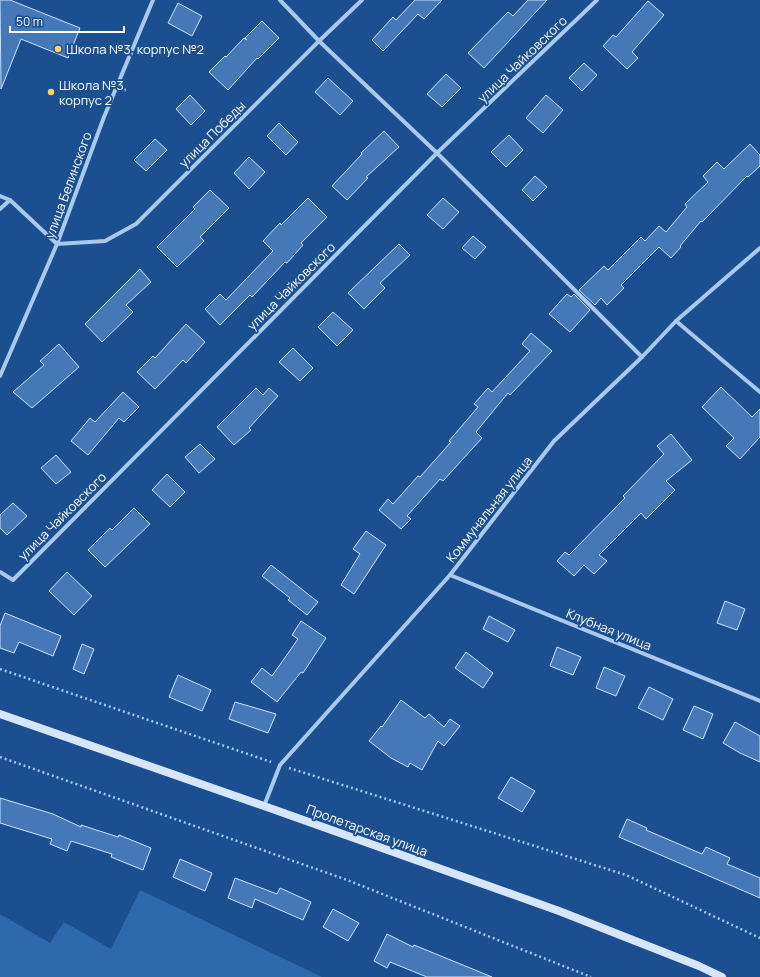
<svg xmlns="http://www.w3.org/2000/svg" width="760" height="977" font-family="Manrope,sans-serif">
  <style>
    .green { fill: #2e69ad }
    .building { fill: #4478b7; stroke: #cfe3fa }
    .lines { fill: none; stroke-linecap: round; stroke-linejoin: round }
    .path { stroke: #a9c9ee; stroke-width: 2.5; stroke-dasharray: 2 3; stroke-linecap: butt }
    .street { stroke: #a9c9ee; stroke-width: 4 }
    .secondary { stroke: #d6e6fa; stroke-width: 8 }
    .poi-dot { fill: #ffd166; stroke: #1b4f8f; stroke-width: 1.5 }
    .labels { text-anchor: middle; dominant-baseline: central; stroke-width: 3.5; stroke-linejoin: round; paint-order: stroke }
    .poi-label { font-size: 13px; fill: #fff; stroke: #1b4f8f; text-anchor: start }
    .street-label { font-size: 13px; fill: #fff; stroke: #1b4f8f }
  </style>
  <rect width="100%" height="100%" fill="#1b4f8f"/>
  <polygon class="green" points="140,890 322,977 0,977 0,914 50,943 64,922 111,949"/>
  <g class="building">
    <polygon points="0,0 10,0 80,28 68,58 21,39 1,89"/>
    <polygon points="415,0 442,0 424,19 418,14 383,51 372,40 393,17 396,20"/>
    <polygon points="528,0 547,0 484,68 468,53 508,12 513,16"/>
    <polygon points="648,1 664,15 632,52 638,58 627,69 603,46 613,35 616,37"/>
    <polygon points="178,3 202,16 192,36 168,23"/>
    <polygon points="262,21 279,38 258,59 257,58 228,90 209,72 225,56 226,57 244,38 247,40 245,38"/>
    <polygon points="584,63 597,75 582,91 569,78"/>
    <polygon points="446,74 461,88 442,107 427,94"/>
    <polygon points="328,78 353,101 340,115 315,92"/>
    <polygon points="190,95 205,111 191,125 176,109"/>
    <polygon points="546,95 563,110 543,133 526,118"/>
    <polygon points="279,123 298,142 286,155 267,136"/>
    <polygon points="384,131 399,147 366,177 368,178 347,200 332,186 362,154 361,153"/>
    <polygon points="509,135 523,150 506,167 491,152"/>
    <polygon points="155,139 167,150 146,171 134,160"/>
    <polygon points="750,144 760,155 760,166 748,177 747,176 702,222 701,221 680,246 681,247 671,258 659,247 621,285 624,288 607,305 601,298 595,305 579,290 604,266 608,270 641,237 645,241 659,226 666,232 687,207 685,204 708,182 703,176 717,162 724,169"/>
    <polygon points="249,157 265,172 249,189 234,173"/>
    <polygon points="535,176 547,187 533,201 522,190"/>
    <polygon points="210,190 229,208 200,237 204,241 177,267 157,247 195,209 193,207"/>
    <polygon points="308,198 327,217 301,243 303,245 287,263 285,262 252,297 250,295 220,325 205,309 220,294 226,300 273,251 263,241 280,223 281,225"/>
    <polygon points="443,198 459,212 443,229 427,215"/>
    <polygon points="473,236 486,247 475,259 462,248"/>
    <polygon points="399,244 410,255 380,283 385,288 364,309 348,293"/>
    <polygon points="140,269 151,282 126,305 133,312 102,342 85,324"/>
    <polygon points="567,294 571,297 574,294 590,310 570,332 549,314"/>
    <polygon points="333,312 353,330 337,346 318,327"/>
    <polygon points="186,324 205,342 186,363 183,360 155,389 137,372 153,356 155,358"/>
    <polygon points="531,333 552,351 510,395 508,393 476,432 482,438 443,481 440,479 407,516 411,519 401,529 379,510 388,499 393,504 418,476 420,477 451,442 449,441 478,407 474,404 488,388 492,392 530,351 522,344"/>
    <polygon points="59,344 79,367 32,408 13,392 44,365 40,361"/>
    <polygon points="293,348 313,368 300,381 279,362"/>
    <polygon points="721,387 752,417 760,409 760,437 740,459 726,446 734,438 702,407"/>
    <polygon points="256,388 263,395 269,388 278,396 249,428 251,430 234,445 217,427"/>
    <polygon points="123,392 139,407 124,422 119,418 88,455 71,441 90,418 95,422"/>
    <polygon points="671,434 692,460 666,481 675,490 646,519 641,513 599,555 607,561 594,574 584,565 574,576 557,561 565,552 569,555 625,498 623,496 664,454 657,446"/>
    <polygon points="200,444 215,459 199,473 185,457"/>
    <polygon points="56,455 71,472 56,484 41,468"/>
    <polygon points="167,474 185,492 170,507 152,490"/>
    <polygon points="13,503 27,516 7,535 0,528 0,515"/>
    <polygon points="134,508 150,524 105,567 88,550 110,528 112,530"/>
    <polygon points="366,531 386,545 354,594 341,585 360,554 353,549"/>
    <polygon points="271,565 318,602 307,615 288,600 290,598 262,576"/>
    <polygon points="67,572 92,596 74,615 49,591"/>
    <polygon points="725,601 745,609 737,630 717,623"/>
    <polygon points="5,613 61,636 53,656 19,642 14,653 0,648 0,626"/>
    <polygon points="489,616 515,630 508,642 483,629"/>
    <polygon points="301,621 326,638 303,673 301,672 277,702 251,682 262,668 272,676 298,639 292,635"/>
    <polygon points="82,644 94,649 84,674 73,669"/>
    <polygon points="557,647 581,657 573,675 550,666"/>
    <polygon points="466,652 493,673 483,688 455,668"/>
    <polygon points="604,667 625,676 616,696 596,688"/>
    <polygon points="178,675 211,690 202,711 169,697"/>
    <polygon points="649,687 673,699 663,720 638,708"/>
    <polygon points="401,700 425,718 429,714 444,727 450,719 460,726 444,746 438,741 422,770 410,763 408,767 391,758 369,741 381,726 382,727"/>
    <polygon points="235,702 276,714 268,733 229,719"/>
    <polygon points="694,706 713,714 703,739 683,730"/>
    <polygon points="735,722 760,736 760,762 740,753 723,743"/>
    <polygon points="511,777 535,791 522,812 498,798"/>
    <polygon points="0,798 53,814 81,827 81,825 118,837 119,835 151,848 143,870 111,857 112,854 71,841 67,851 50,844 52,839 0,823"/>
    <polygon points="627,819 647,828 646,830 702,854 706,847 730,858 727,864 760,878 760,898 619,837"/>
    <polygon points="180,859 212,873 205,891 173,877"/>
    <polygon points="235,878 277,894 280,888 311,902 303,920 255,899 252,908 228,898"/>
    <polygon points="333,909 359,923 348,941 323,927"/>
    <polygon points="387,934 413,947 414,945 492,977 427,977 390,962 387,968 374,961"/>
  </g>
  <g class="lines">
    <g class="path">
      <polyline points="0,669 271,762"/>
      <polyline points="0,757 347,880 591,977"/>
      <polyline points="289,768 626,875 760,938"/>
    </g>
    <g class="street">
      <polyline points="280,0 319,41 437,153 642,357"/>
      <polyline points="0,196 10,200 57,244 105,241 136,224 319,41 362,0"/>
      <polyline points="0,209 10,200"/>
      <polyline points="676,321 760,392"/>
      <polyline points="0,376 57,244 104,117 153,0"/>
      <polyline points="0,572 13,580 437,153 597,0"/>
      <polyline points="450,575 760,701"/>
      <polyline points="264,806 280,765 450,575 554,441 642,357 676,321 760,248"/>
    </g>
    <polyline class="secondary" points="0,714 264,806 559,911 699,966 722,977"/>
  </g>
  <g class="poi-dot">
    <circle cx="58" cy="49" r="4"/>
    <circle cx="51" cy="92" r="4"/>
  </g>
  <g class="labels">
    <g class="poi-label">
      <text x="66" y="49">Школа №3, корпус №2</text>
      <text x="59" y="85">Школа №3,<tspan x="59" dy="15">корпус 2</tspan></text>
    </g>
    <g class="street-label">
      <text transform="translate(522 59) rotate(-44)">улица Чайковского</text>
      <text transform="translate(212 134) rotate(-45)">улица Победы</text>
      <text transform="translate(68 185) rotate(-70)">улица Белинского</text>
      <text transform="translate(291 286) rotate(-45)">улица Чайковского</text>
      <text transform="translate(489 509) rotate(-52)">Коммунальная улица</text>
      <text transform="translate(62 516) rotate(-45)">улица Чайковского</text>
      <text transform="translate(609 629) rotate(22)">Клубная улица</text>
      <text transform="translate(367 830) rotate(20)">Пролетарская улица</text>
    </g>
  </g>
  <path d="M10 26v6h114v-6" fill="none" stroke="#ffffff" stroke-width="2"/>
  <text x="16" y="26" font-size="12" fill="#ffffff" stroke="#1b4f8f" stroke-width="3" paint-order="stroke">50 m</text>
</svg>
